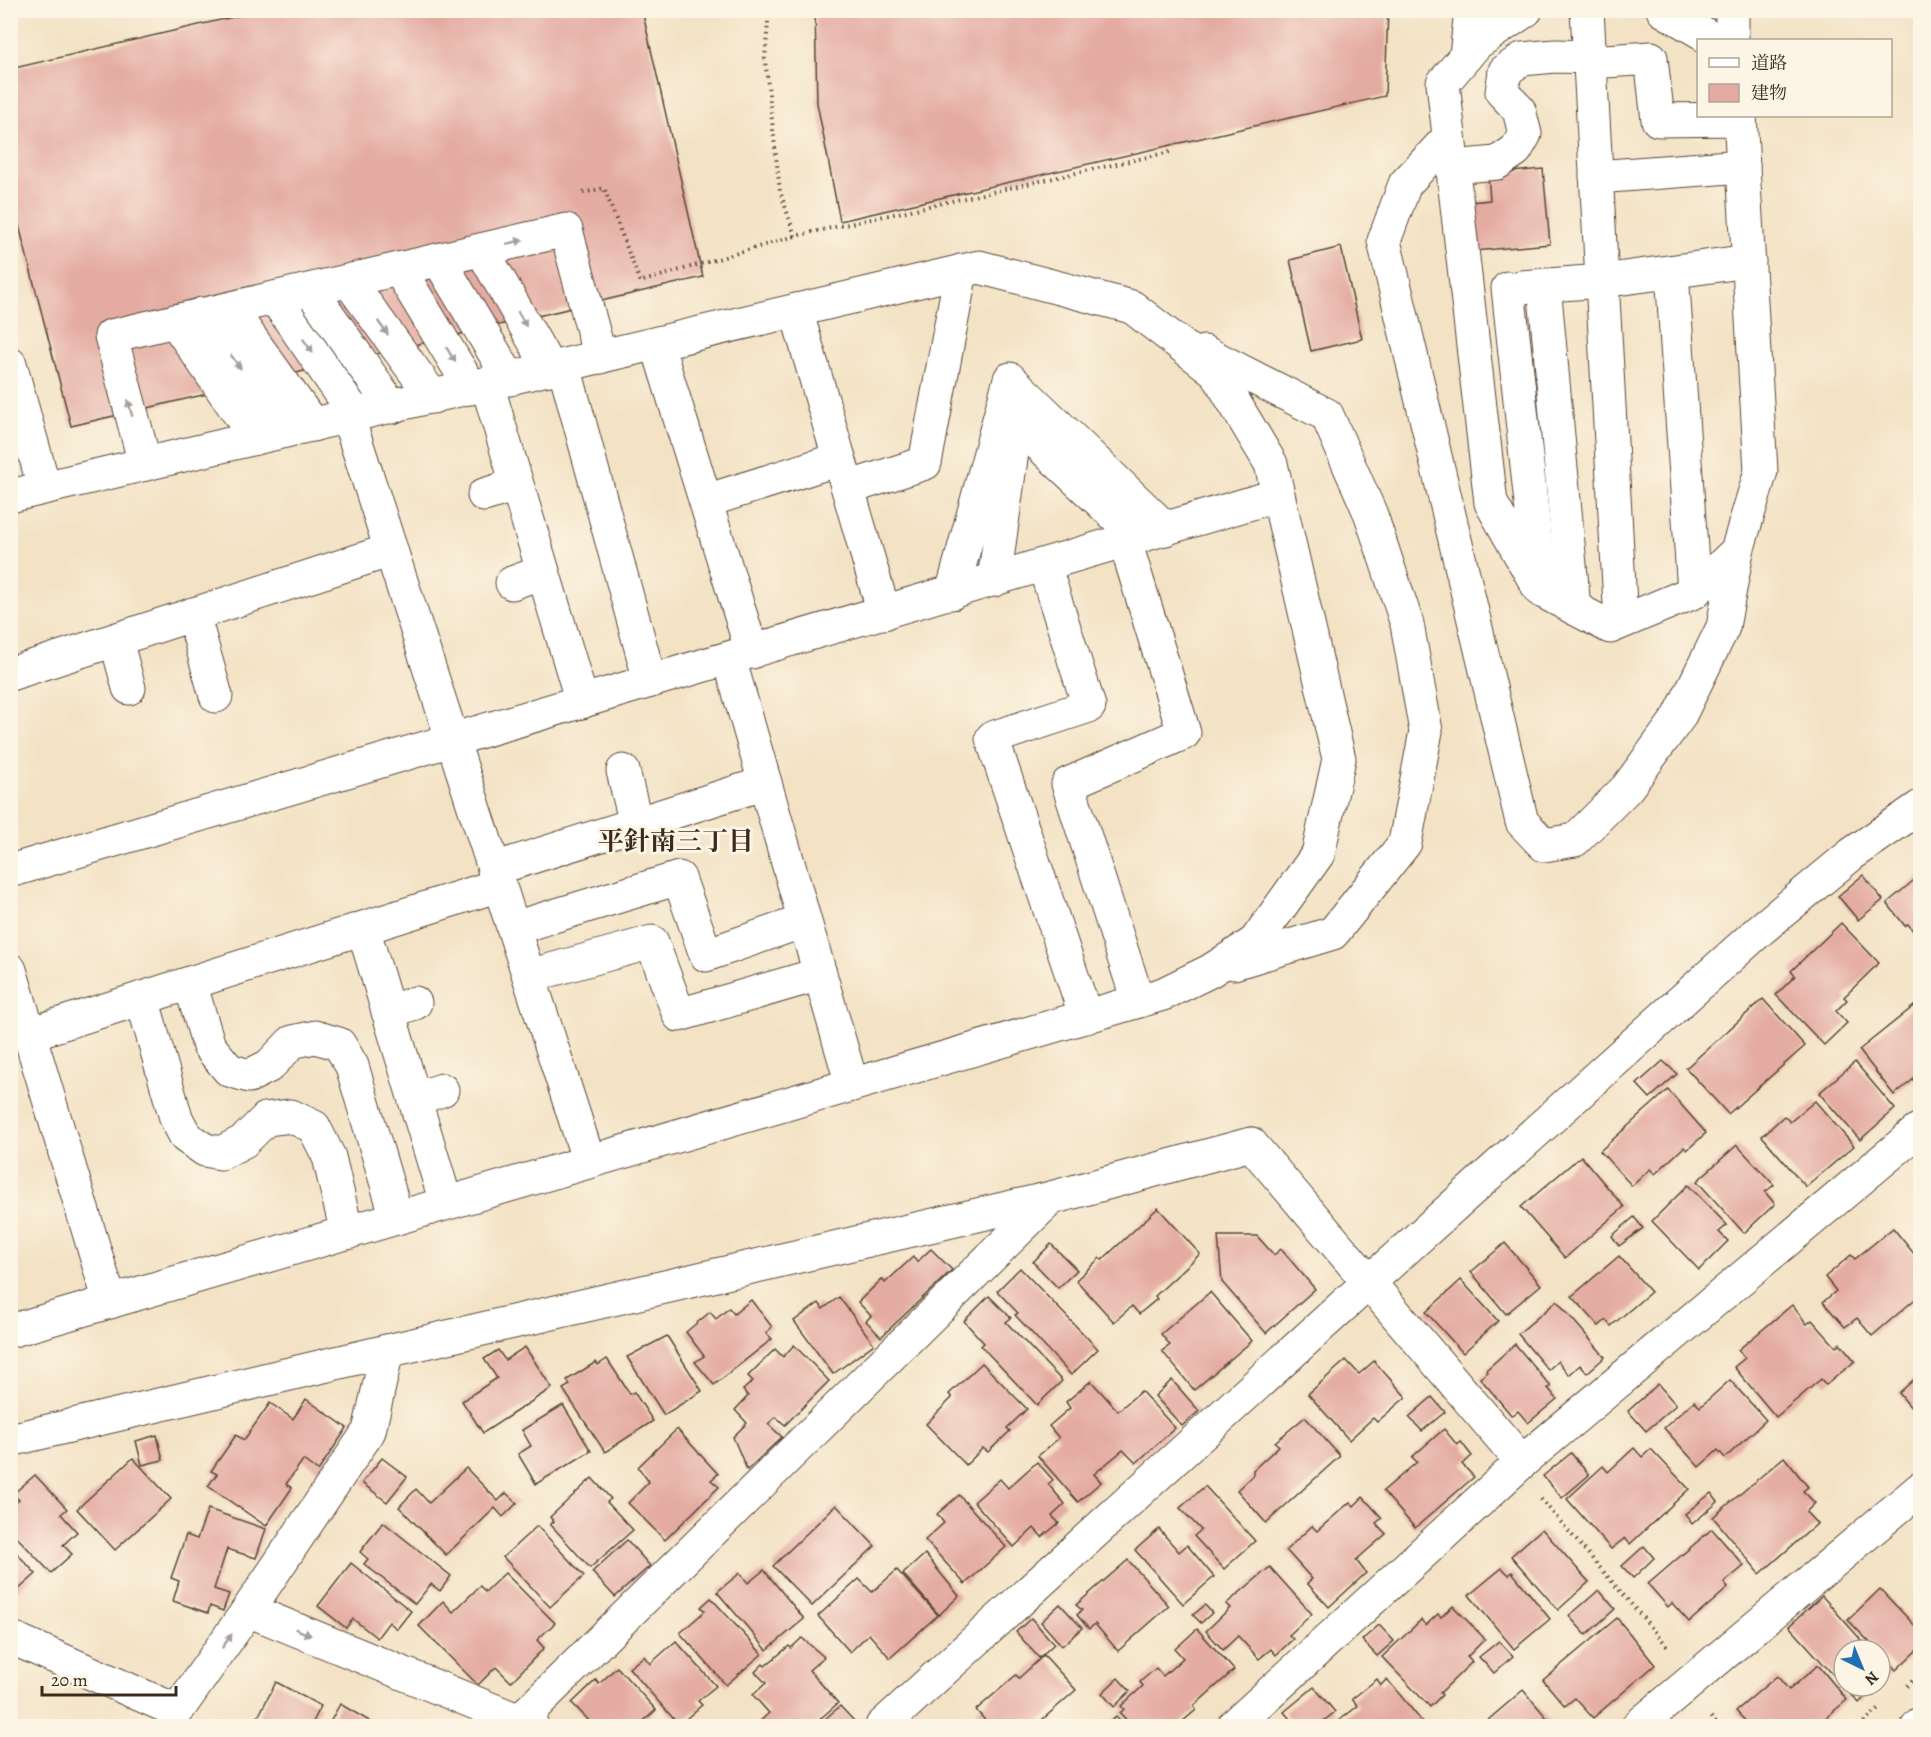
<svg xmlns="http://www.w3.org/2000/svg" width="1931" height="1737" font-family="Alegreya,'Noto Serif JP',serif">
  <style>
    .building { fill: #e4aba2 }
    .lines { fill: none; stroke-linecap: round; stroke-linejoin: round }
    .minor-casing { stroke: #574637; stroke-width: 35 }
    .path { stroke: #574637; stroke-width: 4; stroke-dasharray: 1.5 4.5; stroke-linecap: butt }
    .minor { stroke: #fff; stroke-width: 33 }
    .oneway { fill: #a79f9a }
    .labels { text-anchor: middle; dominant-baseline: central; stroke-width: 6; stroke-linejoin: round; paint-order: stroke }
    .neighbourhood-label { font-size: 26px; font-weight: bold; fill: #3b2a1e; stroke: #fcf5e5 }
  </style>
  <rect width="100%" height="100%" fill="#fcf5e5"/>
  <filter id="ink" filterUnits="userSpaceOnUse"><feTurbulence type="fractalNoise" baseFrequency=".0167" numOctaves="2"/><feDisplacementMap in="SourceGraphic" scale="12" xChannelSelector="R" yChannelSelector="G"/><feConvolveMatrix kernelMatrix="1 2 1 2 8 2 1 2 1" color-interpolation-filters="sRGB"/></filter>
  <filter id="wash" filterUnits="userSpaceOnUse"><feTurbulence type="fractalNoise" baseFrequency=".008" numOctaves="4" result="noise"/><feDisplacementMap in="SourceGraphic" scale="24" xChannelSelector="R" yChannelSelector="G"/><feGaussianBlur stdDeviation="1.35" result="paint"/><feColorMatrix in="noise" values="0 0 0 0 0 0 0 0 0 0 0 0 0 0 0 0 0 1.4 0 .05"/><feComposite in="paint" operator="in"/></filter>
  <g filter="url(#wash)">
    <rect width="100%" height="100%" fill="#f3e2c4"/>
    <g id="blocks">
      <g class="building">
        <polygon points="263,10 642,10 703,277 71,426 10,191 10,69"/>
        <polygon points="815,10 1388,10 1385,96 840,221 817,103"/>
        <polygon points="1543,169 1550,244 1464,252 1460,203 1490,200 1488,174"/>
        <polygon points="1341,247 1362,339 1311,351 1290,260"/>
        <polygon points="1863,875 1883,900 1858,920 1838,896"/>
        <polygon points="1920,875 1920,940 1908,924 1905,926 1887,903"/>
        <polygon points="1841,923 1879,963 1844,997 1847,1000 1836,1011 1847,1023 1824,1045 1776,995 1795,976 1791,971"/>
        <polygon points="1763,999 1805,1046 1728,1114 1686,1068"/>
        <polygon points="1914,1006 1919,1013 1920,1012 1920,1074 1894,1095 1859,1050"/>
        <polygon points="1663,1061 1677,1074 1650,1098 1637,1084"/>
        <polygon points="1855,1062 1895,1109 1860,1140 1819,1093"/>
        <polygon points="1668,1090 1706,1133 1687,1150 1684,1147 1655,1174 1650,1169 1632,1186 1600,1151"/>
        <polygon points="1815,1101 1854,1146 1806,1187 1762,1136 1784,1116 1790,1122"/>
        <polygon points="1737,1145 1774,1185 1765,1192 1775,1204 1744,1233 1697,1181"/>
        <polygon points="1581,1156 1624,1207 1565,1258 1521,1207"/>
        <polygon points="1688,1185 1727,1225 1719,1232 1728,1241 1699,1270 1652,1221"/>
        <polygon points="1158,1208 1200,1254 1155,1296 1157,1299 1139,1314 1132,1306 1114,1322 1076,1280 1100,1258 1102,1260"/>
        <polygon points="1634,1217 1643,1228 1619,1246 1612,1236"/>
        <polygon points="1893,1228 1920,1261 1920,1295 1872,1336 1857,1318 1845,1327 1823,1302 1836,1291 1825,1277 1851,1255 1855,1259"/>
        <polygon points="1218,1236 1257,1236 1274,1255 1281,1249 1315,1289 1266,1333 1222,1282"/>
        <polygon points="1505,1243 1541,1285 1506,1314 1471,1272"/>
        <polygon points="1051,1244 1077,1270 1058,1288 1033,1262"/>
        <polygon points="931,1249 952,1270 881,1337 866,1321 871,1316 858,1302 882,1279 885,1283 913,1257 917,1262"/>
        <polygon points="1619,1256 1651,1292 1611,1326 1606,1320 1599,1326 1572,1296"/>
        <polygon points="1020,1268 1098,1349 1071,1375 1015,1315 1018,1313 997,1291"/>
        <polygon points="1461,1280 1498,1321 1463,1353 1426,1312"/>
        <polygon points="1210,1292 1252,1341 1194,1390 1162,1351 1170,1345 1161,1334"/>
        <polygon points="989,1296 1011,1318 1006,1322 1062,1381 1037,1405 981,1346 984,1343 964,1321"/>
        <polygon points="839,1297 874,1344 833,1374 794,1321 819,1303 823,1309"/>
        <polygon points="751,1300 772,1327 766,1333 772,1339 714,1385 695,1362 704,1356 686,1332 710,1312 716,1319 729,1308 734,1314"/>
        <polygon points="1557,1301 1605,1357 1587,1373 1580,1365 1569,1375 1558,1361 1548,1370 1518,1334"/>
        <polygon points="1792,1305 1807,1324 1812,1320 1836,1347 1840,1343 1855,1361 1826,1385 1821,1379 1776,1417 1734,1367 1745,1358 1738,1350"/>
        <polygon points="667,1336 702,1391 664,1415 627,1357"/>
        <polygon points="1515,1344 1551,1387 1548,1388 1557,1399 1528,1423 1518,1411 1512,1416 1480,1378 1488,1372 1486,1370"/>
        <polygon points="794,1345 829,1381 785,1425 776,1417 768,1424 782,1437 747,1470 733,1437 747,1423 735,1410 748,1396 743,1390 753,1381 748,1376 775,1349 783,1357"/>
        <polygon points="525,1347 552,1388 483,1433 462,1401 497,1378 484,1359 498,1350 505,1360"/>
        <polygon points="607,1359 630,1394 634,1392 653,1421 605,1452 563,1389 570,1385 567,1380 596,1362 598,1365"/>
        <polygon points="1346,1360 1359,1374 1374,1361 1406,1397 1377,1422 1373,1418 1349,1440 1308,1394"/>
        <polygon points="982,1363 1027,1409 1007,1428 1010,1431 988,1452 983,1448 966,1465 926,1424 952,1398 949,1394"/>
        <polygon points="1920,1374 1920,1419 1899,1393"/>
        <polygon points="1172,1380 1199,1411 1182,1426 1155,1396"/>
        <polygon points="1730,1380 1766,1420 1725,1458 1718,1450 1699,1467 1664,1428 1694,1401 1700,1407"/>
        <polygon points="1091,1381 1118,1411 1141,1391 1175,1428 1136,1463 1123,1450 1094,1474 1101,1482 1078,1502 1038,1456 1059,1438 1049,1426 1070,1408 1066,1402"/>
        <polygon points="1658,1384 1676,1405 1646,1431 1628,1411"/>
        <polygon points="1432,1397 1445,1412 1422,1431 1409,1417"/>
        <polygon points="306,1399 347,1428 318,1471 303,1460 286,1484 292,1488 266,1526 208,1486 217,1474 211,1471 236,1435 244,1440 270,1403 293,1419"/>
        <polygon points="563,1405 591,1451 536,1484 518,1454 531,1446 522,1430"/>
        <polygon points="1305,1417 1340,1456 1266,1523 1237,1490 1253,1475 1253,1470 1279,1446 1275,1442"/>
        <polygon points="677,1429 718,1474 711,1480 719,1487 665,1540 628,1503 649,1482 638,1467"/>
        <polygon points="1444,1429 1457,1445 1461,1442 1472,1456 1462,1464 1474,1477 1415,1528 1383,1491 1417,1462 1412,1457"/>
        <polygon points="157,1435 163,1460 142,1465 136,1441"/>
        <polygon points="1634,1448 1642,1457 1651,1449 1689,1489 1630,1544 1625,1538 1611,1549 1567,1499 1603,1466 1608,1472"/>
        <polygon points="1571,1453 1589,1475 1562,1498 1543,1476"/>
        <polygon points="1784,1457 1808,1487 1803,1491 1815,1503 1806,1512 1817,1524 1760,1574 1713,1517"/>
        <polygon points="133,1458 171,1499 115,1550 77,1509"/>
        <polygon points="382,1458 407,1477 387,1502 362,1483"/>
        <polygon points="1037,1462 1053,1480 1048,1484 1065,1504 1052,1516 1059,1523 1042,1537 1034,1528 1014,1547 974,1502 1000,1479 1008,1488"/>
        <polygon points="466,1468 498,1501 506,1493 517,1503 503,1517 495,1508 446,1555 399,1507 416,1489 429,1503"/>
        <polygon points="35,1475 67,1509 61,1514 77,1532 63,1545 72,1554 51,1573 10,1530 10,1507 19,1500 13,1494"/>
        <polygon points="592,1478 611,1499 607,1502 633,1530 590,1568 550,1524 554,1522 550,1517"/>
        <polygon points="1205,1486 1255,1541 1224,1569 1194,1536 1201,1530 1180,1508"/>
        <polygon points="1711,1493 1718,1502 1692,1524 1685,1514"/>
        <polygon points="959,1495 1006,1547 965,1584 925,1540 944,1523 937,1514"/>
        <polygon points="1363,1497 1382,1518 1376,1523 1386,1534 1356,1560 1366,1573 1329,1607 1307,1583 1312,1579 1286,1550 1312,1526 1317,1531 1350,1502 1354,1506"/>
        <polygon points="836,1505 875,1546 812,1606 773,1566"/>
        <polygon points="208,1509 266,1529 256,1558 227,1549 214,1589 229,1594 223,1611 210,1606 208,1613 173,1601 179,1581 171,1578 186,1535 197,1539"/>
        <polygon points="383,1522 451,1576 440,1591 431,1584 415,1604 364,1564 368,1559 360,1552"/>
        <polygon points="537,1526 584,1576 550,1607 503,1557"/>
        <polygon points="1159,1529 1179,1552 1187,1545 1214,1577 1183,1604 1135,1550"/>
        <polygon points="1542,1529 1589,1582 1558,1610 1511,1556"/>
        <polygon points="1712,1529 1744,1566 1724,1583 1728,1588 1689,1622 1672,1603 1668,1607 1648,1584"/>
        <polygon points="627,1540 650,1566 615,1597 592,1572"/>
        <polygon points="10,1546 36,1574 10,1597"/>
        <polygon points="1644,1546 1654,1558 1633,1578 1622,1566"/>
        <polygon points="925,1554 959,1596 939,1615 903,1574"/>
        <polygon points="1128,1560 1169,1606 1118,1651 1095,1624 1089,1629 1077,1615 1082,1610 1076,1605"/>
        <polygon points="351,1563 411,1611 397,1629 389,1622 377,1638 353,1619 346,1628 318,1606"/>
        <polygon points="1270,1567 1312,1614 1289,1635 1293,1639 1276,1655 1271,1649 1259,1659 1238,1636 1223,1650 1206,1631 1230,1608 1226,1604"/>
        <polygon points="1502,1568 1509,1575 1512,1572 1550,1619 1514,1649 1469,1595"/>
        <polygon points="764,1570 804,1619 767,1650 717,1592 740,1573 748,1583"/>
        <polygon points="897,1570 938,1615 890,1658 869,1634 850,1652 818,1616 859,1579 872,1592"/>
        <polygon points="505,1573 555,1623 537,1640 544,1648 511,1682 496,1667 478,1685 419,1626 443,1601 453,1612 480,1586 485,1592"/>
        <polygon points="1880,1589 1920,1631 1920,1647 1896,1670 1880,1653 1880,1650 1877,1650 1848,1620"/>
        <polygon points="1599,1590 1615,1609 1586,1635 1569,1616"/>
        <polygon points="1822,1596 1870,1650 1844,1650 1844,1686 1876,1686 1859,1703 1789,1626"/>
        <polygon points="711,1598 762,1654 726,1685 680,1633 705,1611 701,1607"/>
        <polygon points="1060,1604 1082,1628 1062,1646 1041,1622"/>
        <polygon points="1205,1605 1212,1613 1201,1623 1193,1615"/>
        <polygon points="1453,1606 1485,1639 1467,1657 1472,1662 1440,1693 1442,1695 1430,1707 1382,1657 1421,1620 1426,1625 1438,1614 1441,1617"/>
        <polygon points="1031,1618 1054,1644 1039,1658 1016,1632"/>
        <polygon points="1617,1618 1655,1665 1593,1718 1575,1698 1565,1706 1543,1680"/>
        <polygon points="1379,1625 1394,1641 1377,1656 1362,1640"/>
        <polygon points="1197,1629 1234,1670 1194,1706 1196,1710 1177,1726 1132,1726 1120,1713 1124,1709 1121,1706 1143,1686 1140,1682 1156,1668 1163,1676 1183,1658 1175,1649"/>
        <polygon points="802,1638 824,1657 809,1670 838,1703 812,1726 755,1726 769,1713 753,1695 766,1683 755,1672 763,1664 765,1666 789,1646 791,1648"/>
        <polygon points="676,1641 716,1686 698,1701 702,1705 679,1725 629,1668 644,1656 650,1664"/>
        <polygon points="1499,1641 1513,1656 1494,1673 1479,1657"/>
        <polygon points="1044,1655 1076,1690 1035,1726 990,1726 976,1710 1016,1675 1019,1678"/>
        <polygon points="1880,1661 1891,1673 1880,1683"/>
        <polygon points="1818,1665 1847,1700 1816,1726 1750,1726 1736,1711 1777,1676 1789,1690"/>
        <polygon points="617,1667 656,1710 638,1726 594,1726 572,1703 596,1680 599,1684"/>
        <polygon points="1118,1678 1130,1691 1114,1707 1102,1693"/>
        <polygon points="1377,1679 1381,1685 1387,1679 1424,1724 1421,1726 1332,1726 1358,1706 1352,1699"/>
        <polygon points="276,1682 321,1706 311,1726 257,1726 254,1725"/>
        <polygon points="1314,1687 1335,1712 1317,1726 1296,1726 1284,1712"/>
        <polygon points="1523,1690 1554,1726 1481,1726"/>
        <polygon points="340,1704 378,1726 328,1726"/>
        <polygon points="840,1706 855,1722 850,1726 830,1726 824,1720"/>
        <polygon points="1116,1717 1125,1726 1105,1726"/>
      </g>
    </g>
  </g>
  <g filter="url(#ink)">
    <use href="#blocks" fill-opacity="0" stroke="#574637" stroke-width="1.5"/>
    <g class="lines">
      <defs>
        <g id="minor">
          <polyline points="1526,10 1477,43 1443,83 1491,503 1540,590 1610,627 1694,592 1737,551 1761,471 1740,116"/>
          <polyline points="1587,10 1621,622"/>
          <polyline points="1663,10 1706,35 1709,40"/>
          <polyline points="1732,40 1732,10"/>
          <polyline points="1466,56 1471,10"/>
          <polyline points="1590,62 1651,58 1658,120 1740,119"/>
          <polyline points="1449,137 1405,184 1384,241 1522,822 1544,845 1575,840 1627,788 1679,717 1723,627 1737,551"/>
          <polyline points="1452,167 1497,163 1516,150 1525,134 1519,110 1502,92 1505,71 1522,59 1555,56 1590,57"/>
          <polyline points="1596,177 1743,166"/>
          <polyline points="482,250 550,369"/>
          <polyline points="439,260 510,379"/>
          <polyline points="399,269 471,388"/>
          <polyline points="1672,272 1694,592"/>
          <polyline points="349,281 433,397"/>
          <polyline points="1544,285 1574,608"/>
          <polyline points="1521,287 1602,281 1749,261"/>
          <polyline points="1508,288 1539,578"/>
          <polyline points="311,290 392,407"/>
          <polyline points="275,298 356,415"/>
          <polyline points="230,309 313,425"/>
          <polyline points="796,310 884,613"/>
          <polyline points="202,314 286,431"/>
          <polyline points="175,321 256,438"/>
          <polyline points="657,344 752,652"/>
          <polyline points="1204,352 1327,415 1371,515 1407,624 1426,731 1405,843 1333,933 1234,963"/>
          <polyline points="10,364 44,487"/>
          <polyline points="564,366 650,681"/>
          <polyline points="487,384 582,702"/>
          <polyline points="348,417 589,1162"/>
          <polyline points="145,464 111,336 566,230 600,357"/>
          <polyline points="848,488 925,463 961,271"/>
          <polyline points="484,495 516,485"/>
          <polyline points="10,496 979,267 1132,307 1216,372 1271,464 1339,759 1318,854 1255,942 1210,971 1163,994 10,1331"/>
          <polyline points="706,501 839,459"/>
          <polyline points="1125,541 1184,733 1068,784 1138,1001"/>
          <polyline points="1044,565 1089,706 992,738 1086,1017"/>
          <polyline points="994,580 1016,423 1138,537"/>
          <polyline points="512,583 542,572"/>
          <polyline points="952,593 1010,379 1166,529"/>
          <polyline points="193,614 216,696"/>
          <polyline points="116,640 129,688"/>
          <polyline points="729,658 852,1085"/>
          <polyline points="10,674 391,550"/>
          <polyline points="623,771 636,824"/>
          <polyline points="494,869 765,783"/>
          <polyline points="10,871 1278,495"/>
          <polyline points="363,928 446,1203"/>
          <polyline points="514,928 679,878 706,955 804,921"/>
          <polyline points="10,970 110,1302"/>
          <polyline points="529,976 652,942 679,1015 820,974"/>
          <polyline points="190,983 209,1046 229,1070 249,1076 269,1066 292,1042 315,1037 339,1044 352,1066 397,1218"/>
          <polyline points="142,998 176,1118 186,1137 205,1150 221,1153 244,1141 266,1119 291,1116 314,1127 329,1157 347,1233"/>
          <polyline points="388,1012 415,1003"/>
          <polyline points="29,1034 499,885"/>
          <polyline points="415,1099 442,1090"/>
          <polyline points="10,1440 387,1351 1051,1198 1251,1144 1522,1462"/>
          <polyline points="248,1610 532,1726"/>
          <polyline points="10,1637 177,1711 248,1610 369,1431 387,1351"/>
          <polyline points="519,1721 1051,1198"/>
          <polyline points="882,1726 1368,1283 1760,930 1852,854 1920,807"/>
          <polyline points="1234,1726 1522,1462 1920,1129"/>
          <polyline points="1638,1726 1920,1489"/>
          <polyline points="1918,1726 1920,1724"/>
        </g>
      </defs>
      <use href="#minor" class="minor-casing"/>
      <g class="path">
        <polyline points="769,10 765,59 780,191 795,236 1170,152"/>
        <polyline points="583,193 604,188 640,282 795,236"/>
        <polyline points="1541,1499 1669,1648"/>
        <polyline points="1907,1686 1920,1674"/>
        <polyline points="1711,1717 1719,1726"/>
        <polyline points="1859,1726 1881,1708"/>
      </g>
      <use href="#minor" class="minor"/>
    </g>
    <defs><path id="oneway-solid" d="M-6-.8H1V-3.2L6.5 0L1 3.2V.8H-6Z" transform="scale(1.5)"/></defs>
    <g class="oneway">
      <use href="#oneway-solid" transform="translate(515 242) rotate(-13)"/>
      <use href="#oneway-solid" transform="translate(522 319) rotate(60)"/>
      <use href="#oneway-solid" transform="translate(383 328) rotate(54)"/>
      <use href="#oneway-solid" transform="translate(308 346) rotate(55)"/>
      <use href="#oneway-solid" transform="translate(451 355) rotate(59)"/>
      <use href="#oneway-solid" transform="translate(236 362) rotate(54)"/>
      <use href="#oneway-solid" transform="translate(130 408) rotate(-105)"/>
      <use href="#oneway-solid" transform="translate(303 1632) rotate(22)"/>
      <use href="#oneway-solid" transform="translate(227 1641) rotate(-55)"/>
    </g>
  </g>
  <g class="labels">
    <g class="neighbourhood-label">
      <text x="676" y="841">平針南三丁目</text>
    </g>
  </g>
  <rect width="1931" height="1737" fill="none" stroke="#fcf5e5" stroke-width="36"/>
  <rect x="1697" y="39" width="195" height="78" fill="#fcf5e5" stroke="#afa495" stroke-width="1.5"/>
  <rect x="1709" y="58" width="30" height="9" fill="#ffffff" stroke="#afa495" stroke-width="1.5"/>
  <text x="1751" y="69" font-size="18" fill="#3b2a1e">道路</text>
  <rect x="1709" y="84" width="30" height="18" fill="#e4aba2" stroke="#afa495" stroke-width="1.5"/>
  <text x="1751" y="99" font-size="18" fill="#3b2a1e">建物</text>
  <g transform="translate(1862 1668) rotate(137)"><circle r="28" fill="#fcf5e5" stroke="#afa495" stroke-width="1.5"/>
  <path d="M0-4.5L10 22L0 15L-10 22Z" fill="#1f6fb2"/>
  <text y="-9" font-size="16" font-weight="bold" text-anchor="middle" fill="#3b2a1e">N</text>
  </g>
  <path d="M42 1686v9h134v-9" fill="none" stroke="#3b2a1e" stroke-width="3"/>
  <text x="51" y="1686" font-size="18" fill="#3b2a1e" stroke="#fcf5e5" stroke-width="4.5" paint-order="stroke">20 m</text>
</svg>
